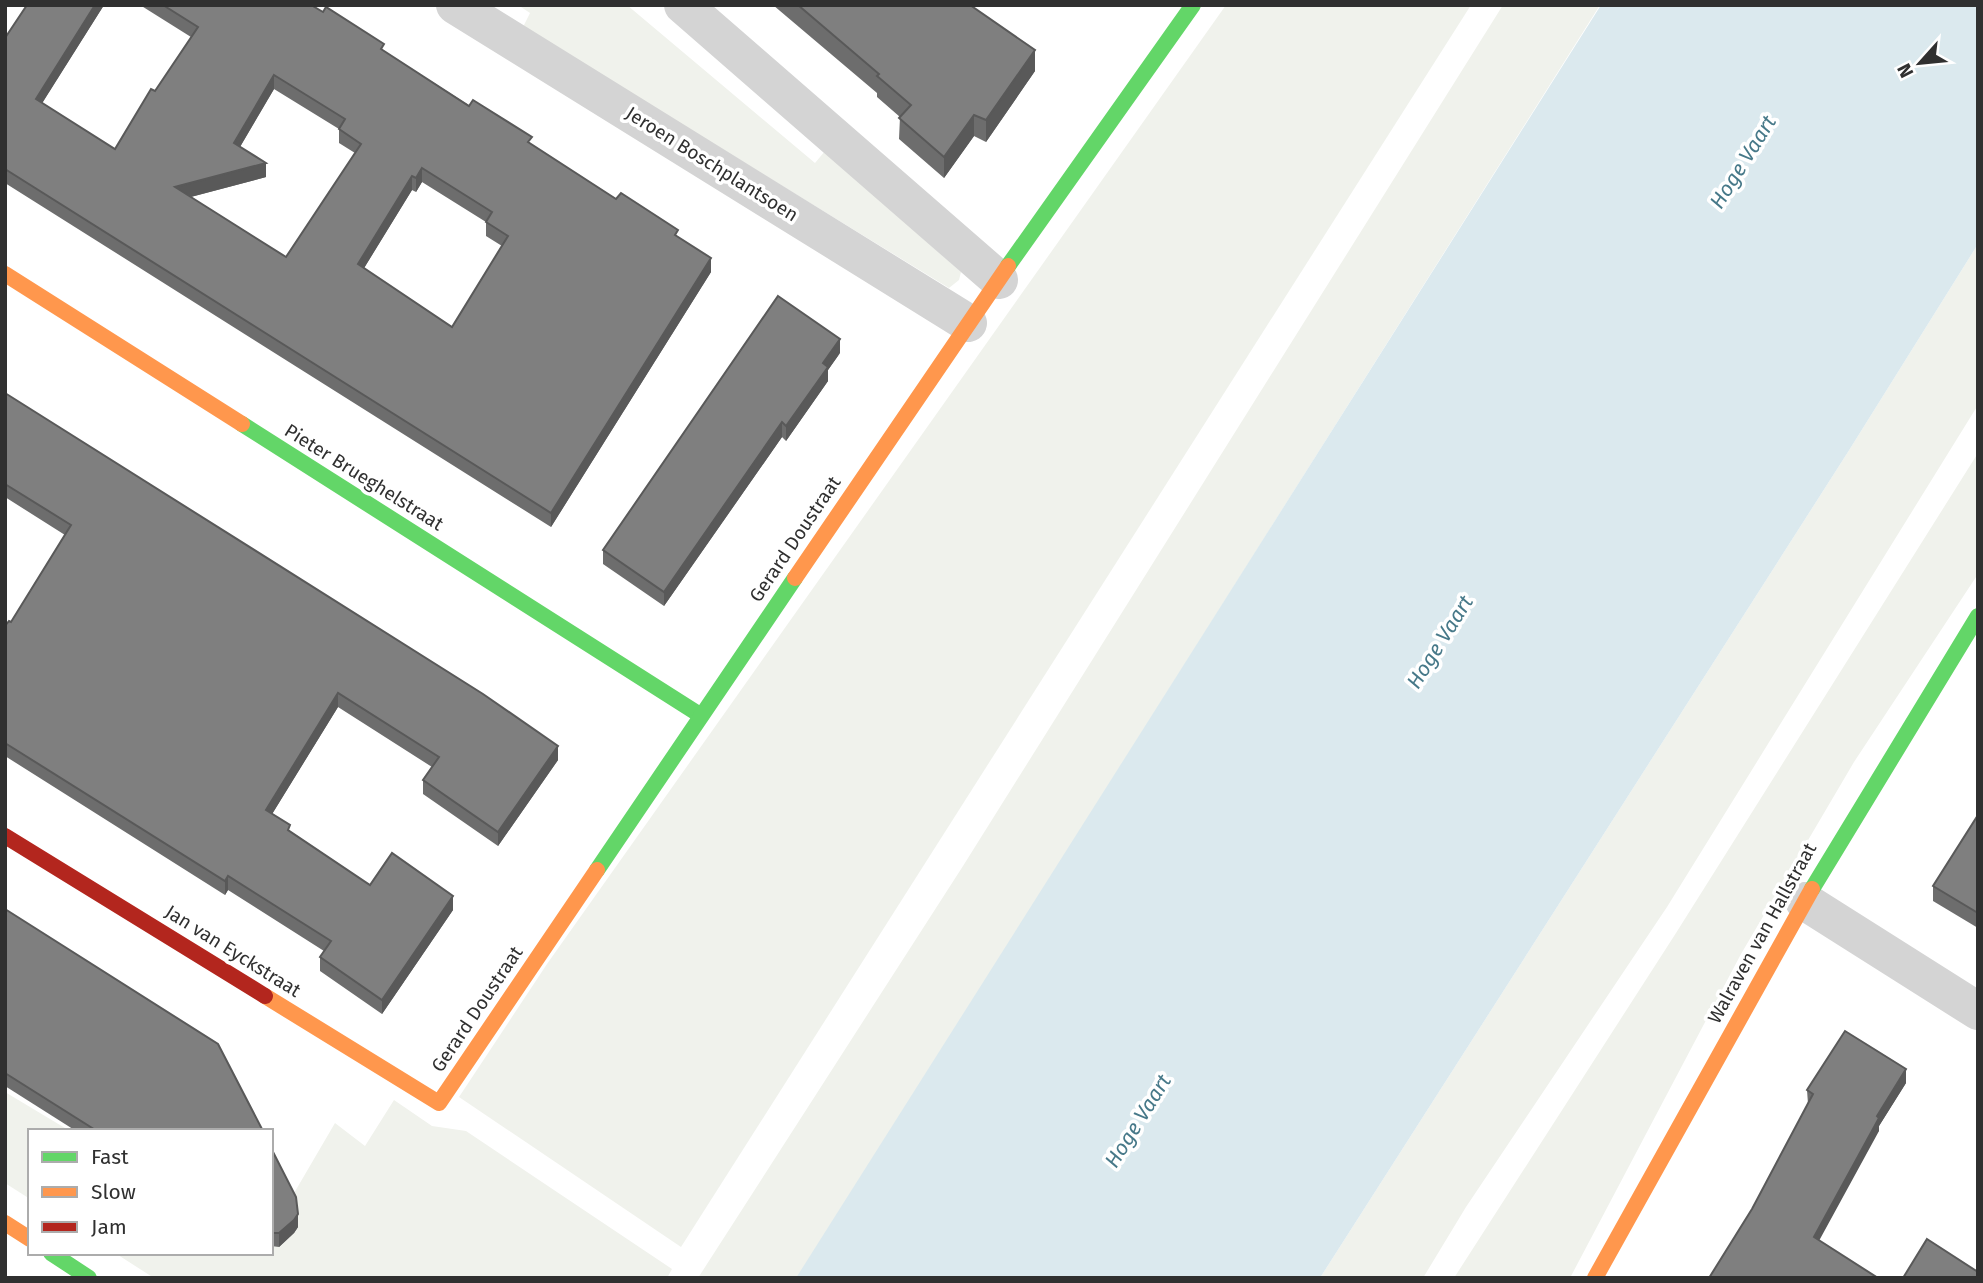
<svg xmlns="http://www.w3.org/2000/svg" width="1983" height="1283" font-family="'Fira Sans',sans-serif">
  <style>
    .green { fill: #f0f2ec }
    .water { fill: #dbe9ee }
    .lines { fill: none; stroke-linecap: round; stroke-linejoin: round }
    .street { stroke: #d4d4d4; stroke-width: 38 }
    .fast { stroke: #63d668; stroke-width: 16 }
    .slow { stroke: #ff974d; stroke-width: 16 }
    .jam { stroke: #b3261e; stroke-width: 16 }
    .wall { fill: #6d6d6d; fill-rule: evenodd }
    .shaded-wall { fill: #595959 }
    .building { fill: #7f7f7f; stroke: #595959; stroke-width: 2; fill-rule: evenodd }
    .labels { text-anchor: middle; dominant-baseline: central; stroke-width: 7; stroke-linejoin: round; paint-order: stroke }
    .street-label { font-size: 19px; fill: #303030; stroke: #fff }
    .water-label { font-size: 21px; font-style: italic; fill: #477989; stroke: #fff }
  </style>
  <rect width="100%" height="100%" fill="#fff"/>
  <g class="green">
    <polygon points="518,5 627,5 815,163 825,151 961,272 959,280 949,288 523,27 530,13"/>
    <polygon points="1226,5 1471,5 681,1247 459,1097 547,964"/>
    <polygon points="1503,5 1600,5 798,1278 698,1278 963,866"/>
    <polygon points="1978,244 1978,405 1667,907 1466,1207 1423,1278 1320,1278 1848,452"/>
    <polygon points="1978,453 1978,574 1854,762 1741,954 1570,1278 1454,1278 1676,933"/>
    <polygon points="5,1092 70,1131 30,1131 30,1199 5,1183"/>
    <polygon points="394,1100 432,1126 466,1131 672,1269 667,1278 154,1278 115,1253 271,1253 271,1248 297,1228 290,1200 335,1123 365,1146"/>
  </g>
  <polygon class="water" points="1601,5 1978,5 1978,244 1848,452 1320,1278 796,1278"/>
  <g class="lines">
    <g class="street">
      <polyline points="455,5 968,323"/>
      <polyline points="683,5 999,280"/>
      <polyline points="1804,901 1978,1011"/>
    </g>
    <g class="fast">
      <polyline points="1008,266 1193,5"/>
      <polyline points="242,424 700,715"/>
      <polyline points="597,870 795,578"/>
      <polyline points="1812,889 1978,616"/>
      <polyline points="51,1253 89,1278"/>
    </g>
    <g class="slow">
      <polyline points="5,274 242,424"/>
      <polyline points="795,578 1008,266"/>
      <polyline points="265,996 439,1103 597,870"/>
      <polyline points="5,1223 30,1239"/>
      <polyline points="1595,1278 1812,889"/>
    </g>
    <polyline class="jam" points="5,836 265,996"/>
  </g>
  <g class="wall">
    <path d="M27,5H104L42,103L115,149L155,91L191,37L140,5H311L678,238L711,272L551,527L5,183V38ZM274,89L339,129V143L355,153L286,257L191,197L266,177L240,147ZM422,182L486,222V236L502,246L452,327L364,268L412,190L416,192Z"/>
    <polygon points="773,5 970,5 1035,71 986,142 974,136 944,178 899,139 900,117 877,97 877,93"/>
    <polygon points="840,353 828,370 828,381 786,441 782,437 664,606 603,564 603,550"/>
    <polygon points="5,393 558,760 498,846 423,794 423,780 432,767 338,707 272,814 290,831 370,885 453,910 382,1014 320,971 320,957 324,951 228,890 225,895 5,756 5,626 11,622 65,535 5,497"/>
    <polygon points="1978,815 1978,928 1933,901 1933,886"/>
    <polygon points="5,909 263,1131 76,1131 5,1086"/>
    <polygon points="1906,1083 1879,1126 1879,1131 1752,1209 1808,1104 1807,1090"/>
    <polygon points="271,1148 298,1227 294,1233 279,1247 271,1246"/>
  </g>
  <g class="shaded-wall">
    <polygon points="95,5 104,5 36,113 36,99"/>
    <polygon points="1035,50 1035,71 986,142 986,120"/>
    <polygon points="274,75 274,89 234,157 234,143"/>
    <polygon points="974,115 974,136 944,178 944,157"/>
    <polygon points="266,163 266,177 175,201 175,187"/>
    <polygon points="422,168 422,182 416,192 416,178"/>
    <polygon points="412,176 412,190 358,278 358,264"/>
    <polygon points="711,258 711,272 551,527 551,513"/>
    <polygon points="840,339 840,353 828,370 828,381 786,441 786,426 823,363"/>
    <polygon points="782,422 782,437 664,606 664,592"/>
    <polygon points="338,693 338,707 266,824 266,810"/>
    <polygon points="558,746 558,760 498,846 498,832"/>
    <polygon points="228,876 228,890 225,895 225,881"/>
    <polygon points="453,896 453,910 382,1014 382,1000"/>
    <polygon points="1906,1069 1906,1083 1879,1126 1879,1131 1814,1250 1814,1237 1877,1116"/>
    <polygon points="298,1214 298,1227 294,1233 279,1247 279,1233"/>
  </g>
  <g class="building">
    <path d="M27,5H95L36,99L115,149L151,89L155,91L198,27L163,5H311L323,12L326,7L384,44L381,49L469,106L473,100L532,137L528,142L616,199L621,193L678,230L675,235L711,258L551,513L5,169V38ZM274,75L345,119L339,129L361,144L286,257L175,187L266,163L234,143ZM422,168L492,212L486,222L508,236L452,327L358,264L412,176L416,178Z"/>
    <polygon points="798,5 970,5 1035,50 986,120 974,115 944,157 899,118 911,105 877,76 879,74"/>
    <polygon points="778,296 840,339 823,363 828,367 786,426 782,422 664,592 603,550"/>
    <polygon points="5,393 483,694 558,746 498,832 423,780 439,757 338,693 266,810 290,825 288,830 370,885 392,853 453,896 382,1000 320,957 331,941 228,876 225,881 5,743 5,626 9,621 11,622 71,525 5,484"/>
    <polygon points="1978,815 1978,913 1933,886"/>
    <polygon points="5,909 218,1044 263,1131 97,1131 5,1073"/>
    <polygon points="1845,1031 1906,1069 1877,1116 1879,1118 1814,1237 1878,1278 1709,1278 1752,1209 1813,1094 1807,1090"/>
    <polygon points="271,1148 296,1197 298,1214 294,1220 279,1233 271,1233"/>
    <polygon points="1927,1239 1978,1272 1978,1278 1903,1278"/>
  </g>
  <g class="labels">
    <g class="street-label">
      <text transform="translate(712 164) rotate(32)">Jeroen Boschplantsoen</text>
      <text transform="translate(364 477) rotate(32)">Pieter Brueghelstraat</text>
      <text transform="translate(795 539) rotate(-56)">Gerard Doustraat</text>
      <text transform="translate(1762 933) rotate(-61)">Walraven van Hallstraat</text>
      <text transform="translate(233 951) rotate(32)">Jan van Eyckstraat</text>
      <text transform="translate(477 1009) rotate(-56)">Gerard Doustraat</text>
    </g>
    <g class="water-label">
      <text transform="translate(1743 162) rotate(-58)">Hoge Vaart</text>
      <text transform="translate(1440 642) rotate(-58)">Hoge Vaart</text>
      <text transform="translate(1138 1121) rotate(-58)">Hoge Vaart</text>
    </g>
  </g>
  <rect width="1983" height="1283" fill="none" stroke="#303030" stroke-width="14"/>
  <rect x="28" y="1129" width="245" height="126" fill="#ffffff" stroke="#acacac" stroke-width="2"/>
  <rect x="42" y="1152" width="35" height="10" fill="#63d668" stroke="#acacac" stroke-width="2"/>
  <text x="91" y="1164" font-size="21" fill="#303030">Fast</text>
  <rect x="42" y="1187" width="35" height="10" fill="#ff974d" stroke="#acacac" stroke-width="2"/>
  <text x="91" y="1199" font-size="21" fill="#303030">Slow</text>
  <rect x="42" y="1222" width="35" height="10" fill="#b3261e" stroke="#acacac" stroke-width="2"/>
  <text x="91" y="1234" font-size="21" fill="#303030">Jam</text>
  <g transform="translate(1920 63) rotate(243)" stroke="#ffffff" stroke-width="5" paint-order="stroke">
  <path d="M0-5L12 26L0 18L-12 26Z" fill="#303030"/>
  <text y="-10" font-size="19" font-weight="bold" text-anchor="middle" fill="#303030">N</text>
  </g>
</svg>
